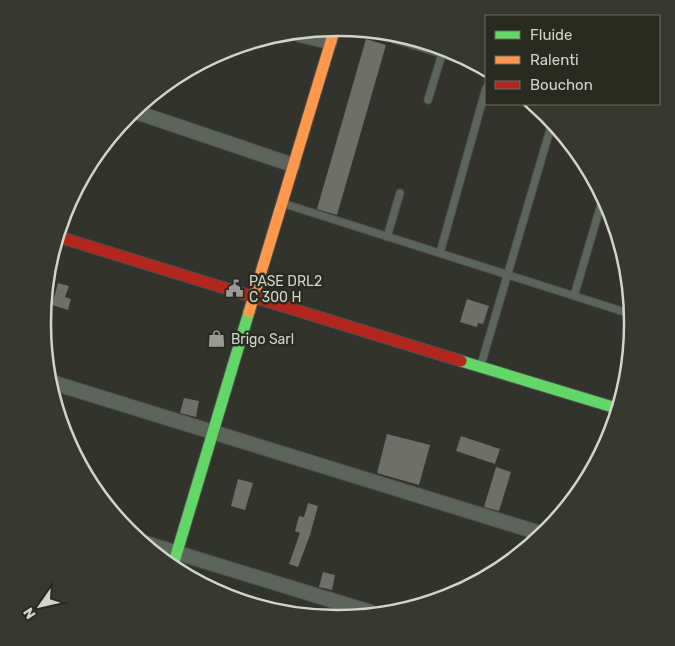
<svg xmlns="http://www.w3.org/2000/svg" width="675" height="646" font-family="Rubik,sans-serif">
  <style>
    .building { fill: #6f6f6a }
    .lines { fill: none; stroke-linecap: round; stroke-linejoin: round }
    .lane-casing { stroke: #4e4f4b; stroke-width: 9 }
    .street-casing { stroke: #4e4f4b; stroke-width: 16 }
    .fast-casing { stroke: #4e4f4b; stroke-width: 13 }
    .slow-casing { stroke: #4e4f4b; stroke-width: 13 }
    .jam-casing { stroke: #4e4f4b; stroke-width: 13 }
    .lane { stroke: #5c645b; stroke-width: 7 }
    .street { stroke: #5c645b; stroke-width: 14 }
    .fast { stroke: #63d668; stroke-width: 11 }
    .slow { stroke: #ff974d; stroke-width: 11 }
    .jam { stroke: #b3261e; stroke-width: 11 }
    .labels { text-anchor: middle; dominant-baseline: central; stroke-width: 5; stroke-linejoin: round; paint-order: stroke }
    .poi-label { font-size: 14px; fill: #d2d3cd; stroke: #292b21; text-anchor: start }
    .rim { fill: none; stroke: #d2d3cd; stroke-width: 2.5 }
  </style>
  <rect width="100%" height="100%" fill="#32332d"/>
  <g class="building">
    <polygon points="366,39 386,45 337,215 317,209"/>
    <polygon points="58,283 69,286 65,297 71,299 68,310 52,305"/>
    <polygon points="467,299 489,306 483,324 478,323 477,327 460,322"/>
    <polygon points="184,398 199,401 196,417 180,413"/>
    <polygon points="387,434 430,445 419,485 377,473"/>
    <polygon points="461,436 500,449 495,464 456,451"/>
    <polygon points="496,467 511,472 499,511 484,507"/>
    <polygon points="238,479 253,483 245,510 231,506"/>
    <polygon points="308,503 318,506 310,535 298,567 289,564 300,533 295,531 299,516 304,517"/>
    <polygon points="323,572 335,575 332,590 319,587"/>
  </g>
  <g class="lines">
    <defs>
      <g id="lane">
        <polyline points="393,39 469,62"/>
        <polyline points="428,100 442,54"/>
        <polyline points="285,204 631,314"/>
        <polyline points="387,237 400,193"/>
        <polyline points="440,253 486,88"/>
        <polyline points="574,296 603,198"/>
        <polyline points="481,365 552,123"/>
      </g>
      <g id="street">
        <polyline points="300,35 330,42"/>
        <polyline points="133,111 293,165"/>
        <polyline points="54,383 543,534"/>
        <polyline points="145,543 370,612"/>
      </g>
      <g id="fast">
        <polyline points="461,361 616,408"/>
        <polyline points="174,562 249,312"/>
      </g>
      <polyline id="slow" points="249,312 335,28"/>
      <polyline id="jam" points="59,237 461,361"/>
    </defs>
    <use href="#lane" class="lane-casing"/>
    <use href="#street" class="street-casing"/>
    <use href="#fast" class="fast-casing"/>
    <use href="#slow" class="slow-casing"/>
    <use href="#jam" class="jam-casing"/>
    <use href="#lane" class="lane"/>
    <use href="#street" class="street"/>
    <use href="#fast" class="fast"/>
    <use href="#slow" class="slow"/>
    <use href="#jam" class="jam"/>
  </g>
  <defs>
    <symbol id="civic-bare" viewBox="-9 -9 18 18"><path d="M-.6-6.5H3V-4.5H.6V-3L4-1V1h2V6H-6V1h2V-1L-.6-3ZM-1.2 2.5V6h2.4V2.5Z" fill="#9a9b95" stroke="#292b21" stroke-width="2.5" paint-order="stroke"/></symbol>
    <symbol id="shop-bare" viewBox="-9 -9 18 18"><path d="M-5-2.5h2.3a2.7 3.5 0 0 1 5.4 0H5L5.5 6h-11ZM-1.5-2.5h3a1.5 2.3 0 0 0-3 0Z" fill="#9a9b95" stroke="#292b21" stroke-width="2.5" paint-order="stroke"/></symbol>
  </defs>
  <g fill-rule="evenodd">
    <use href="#civic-bare" x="222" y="276" width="25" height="25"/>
    <use href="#shop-bare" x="204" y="326" width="25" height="25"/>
  </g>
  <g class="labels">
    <g class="poi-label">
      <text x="249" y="281">PASE DRL2<tspan x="249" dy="16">C 300 H</tspan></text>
      <text x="231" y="339">Brigo Sarl</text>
    </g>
  </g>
  <path d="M0 0H675V646H0ZM337 36H338A286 286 0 0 1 624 322V324A286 286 0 0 1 338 610H337A286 286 0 0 1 51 324V322A286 286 0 0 1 337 36Z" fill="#37382f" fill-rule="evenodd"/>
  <path class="rim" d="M337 36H338A286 286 0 0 1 624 322V324A286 286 0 0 1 338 610H337A286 286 0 0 1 51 324V322A286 286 0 0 1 337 36Z"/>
  <rect x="485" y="15" width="175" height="90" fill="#292b21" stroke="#6d6e66"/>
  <rect x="495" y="31" width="25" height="8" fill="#63d668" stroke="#6d6e66"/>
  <text x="530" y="40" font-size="15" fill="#d2d3cd">Fluide</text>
  <rect x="495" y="56" width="25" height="8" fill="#ff974d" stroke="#6d6e66"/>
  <text x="530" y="65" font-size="15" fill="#d2d3cd">Ralenti</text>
  <rect x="495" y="81" width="25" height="8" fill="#b3261e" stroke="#6d6e66"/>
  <text x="530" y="90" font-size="15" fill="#d2d3cd">Bouchon</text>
  <g transform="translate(40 606) rotate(236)" stroke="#292b21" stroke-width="4" paint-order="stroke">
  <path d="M0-4L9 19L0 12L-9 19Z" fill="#d2d3cd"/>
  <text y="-8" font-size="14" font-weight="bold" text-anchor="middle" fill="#d2d3cd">N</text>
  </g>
</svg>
